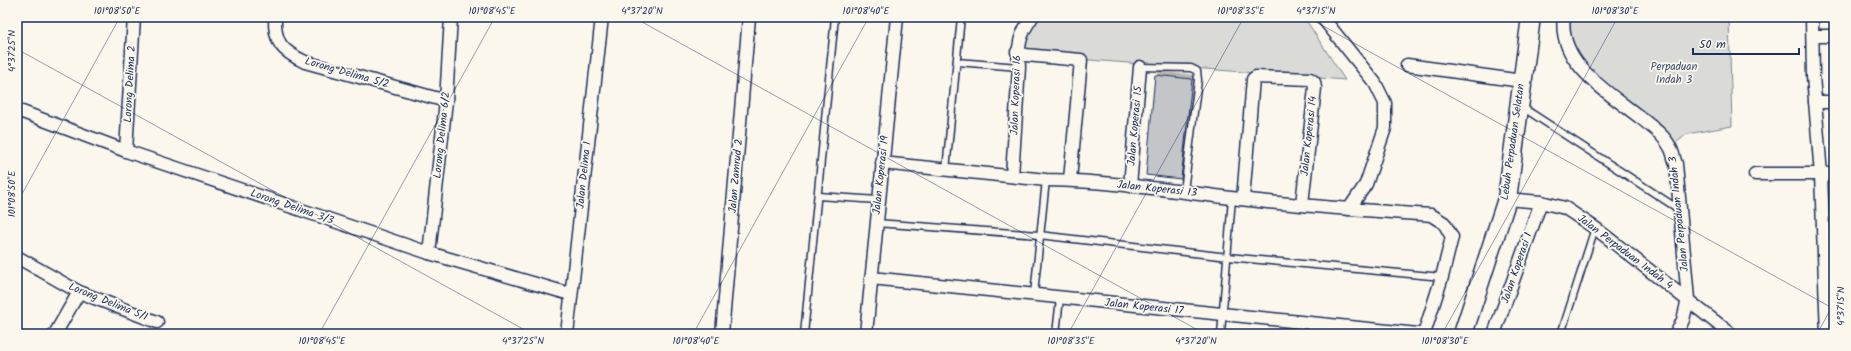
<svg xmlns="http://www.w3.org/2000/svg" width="1851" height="351" font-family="Kalam,sans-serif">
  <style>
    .green { fill: #dadad7; stroke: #7a849a }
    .building { fill: #c3c5c9; stroke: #1b2f5e; filter: url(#shadow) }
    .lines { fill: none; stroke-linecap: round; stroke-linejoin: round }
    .lane-casing { stroke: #1b2f5e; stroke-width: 9 }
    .street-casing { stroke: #1b2f5e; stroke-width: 15 }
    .secondary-casing { stroke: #1b2f5e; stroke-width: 21 }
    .lane { stroke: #fbf7ec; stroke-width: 6 }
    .street { stroke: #fbf7ec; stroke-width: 12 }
    .secondary { stroke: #fbf7ec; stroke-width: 18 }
    .ticks { fill: none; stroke: #1b2f5e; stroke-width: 1; stroke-opacity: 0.45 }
    .labels { text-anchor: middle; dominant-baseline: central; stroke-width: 3.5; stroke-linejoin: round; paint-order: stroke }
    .park-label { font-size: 11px; fill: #415176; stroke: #fbf7ec }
    .street-label { font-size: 11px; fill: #1b2f5e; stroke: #fbf7ec }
    .neatline { fill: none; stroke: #1b2f5e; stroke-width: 1.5 }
    .ticks-label { font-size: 10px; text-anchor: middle; fill: #1b2f5e }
  </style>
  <defs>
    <filter id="shadow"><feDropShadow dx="3.5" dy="-3.5" stdDeviation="0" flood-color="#0004"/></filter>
  </defs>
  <rect width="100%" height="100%" fill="#fbf7ec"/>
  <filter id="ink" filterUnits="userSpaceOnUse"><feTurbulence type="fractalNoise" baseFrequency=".025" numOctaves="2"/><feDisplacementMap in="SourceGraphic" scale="8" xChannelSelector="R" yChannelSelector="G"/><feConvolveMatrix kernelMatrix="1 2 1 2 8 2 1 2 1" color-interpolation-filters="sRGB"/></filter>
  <g filter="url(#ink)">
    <g class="green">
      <polygon points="1033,17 1304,17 1345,80 1026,55 1021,39"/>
      <polygon points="1564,17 1729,17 1732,126 1687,134 1671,147 1578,64"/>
    </g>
    <polygon class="building" points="1155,75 1192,79 1181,179 1146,175"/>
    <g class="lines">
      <defs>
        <g id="lane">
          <polyline points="957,62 1019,67"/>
          <polyline points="1140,67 1191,68 1197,71 1198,80 1184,191"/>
          <polyline points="1522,107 1680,210"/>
          <polyline points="946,170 961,17"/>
          <polyline points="818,196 878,200"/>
          <polyline points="876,223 1039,235 1228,257 1442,277"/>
          <polyline points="1034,294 1046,180"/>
          <polyline points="804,334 835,17"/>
          <polyline points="1056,334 1060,298"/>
          <polyline points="1221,334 1232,198"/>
          <polyline points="1561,334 1595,228"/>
        </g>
        <g id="street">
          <path d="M275,17C274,43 282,51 305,62L446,101"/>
          <polyline points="1322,17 1375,83 1385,103 1385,128 1366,184 1349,209"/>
          <path d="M1564,17C1557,64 1611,94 1642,119C1652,127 1664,135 1670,147C1673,152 1674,159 1676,164L1688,299L1683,320L1676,334"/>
          <polyline points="1812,17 1813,76 1821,175 1827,334"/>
          <polyline points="1813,36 1834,36"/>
          <polyline points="1017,52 1025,55 1081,60 1070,180"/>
          <polyline points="1407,65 1522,81"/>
          <polyline points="1815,102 1834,102"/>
          <polyline points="17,110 126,151 429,253 570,294"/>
          <polyline points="126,151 134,17"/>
          <path d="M882,163L1046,180C1108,181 1169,190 1231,198C1297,206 1364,210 1431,215L1444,223L1452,237L1442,277L1424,334"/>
          <polyline points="1755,174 1834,174"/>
          <path d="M1012,176L1019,67C1017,46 1020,34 1032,17"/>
          <polyline points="1130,186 1140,67"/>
          <polyline points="1243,199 1253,79 1256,77 1310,79 1314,82 1315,88 1302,204"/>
          <polyline points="1507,199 1541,202 1565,208 1595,228 1731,334"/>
          <polyline points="429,253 446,101 451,17"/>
          <polyline points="17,257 79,292 157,322"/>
          <polyline points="871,278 1418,334"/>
          <polyline points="55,334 79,292"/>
          <polyline points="567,334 602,17"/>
          <polyline points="722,334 749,17"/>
          <polyline points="866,334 897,17"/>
          <polyline points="1494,334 1541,202"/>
        </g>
        <polyline id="secondary" points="1463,334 1507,199 1531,17"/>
      </defs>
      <use href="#lane" class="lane-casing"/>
      <use href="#street" class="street-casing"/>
      <use href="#secondary" class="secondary-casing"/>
      <use href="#lane" class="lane"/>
      <use href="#street" class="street"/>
      <use href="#secondary" class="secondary"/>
    </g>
  </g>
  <path class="ticks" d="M633,17L1205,334M1307,17L1834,309M17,49L532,334M17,203L120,17M319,334L495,17M693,334L869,17M1068,334L1244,17M1442,334L1618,17M1817,334L1834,303"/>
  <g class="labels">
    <g class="park-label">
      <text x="1674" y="67">Perpaduan<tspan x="1674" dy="13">Indah 3</tspan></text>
    </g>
    <g class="street-label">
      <text transform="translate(347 73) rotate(16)">Lorong Delima 5/2</text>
      <text transform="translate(130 84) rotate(-87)">Lorong Delima 2</text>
      <text transform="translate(1016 95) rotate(-88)">Jalan Koperasi 16</text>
      <text transform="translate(1135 126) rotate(-85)">Jalan Koperasi 15</text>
      <text transform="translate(442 135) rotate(-84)">Lorong Delima 6/2</text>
      <text transform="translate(1309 136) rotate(-84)">Jalan Koperasi 14</text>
      <text transform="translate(1513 142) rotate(-82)">Lebuh Perpaduan Selatan</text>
      <text transform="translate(584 175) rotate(-84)">Jalan Delima 1</text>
      <text transform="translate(881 175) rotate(-84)">Jalan Koperasi 19</text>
      <text transform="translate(736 176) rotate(-85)">Jalan Zamrud 2</text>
      <text transform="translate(1157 189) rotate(6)">Jalan Koperasi 13</text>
      <text transform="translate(292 207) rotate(19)">Lorong Delima 3/3</text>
      <text transform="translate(1679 214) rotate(-96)">Jalan Perpaduan Indah 3</text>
      <text transform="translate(1625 252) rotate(37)">Jalan Perpaduan Indah 4</text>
      <text transform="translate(1517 268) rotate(-71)">Jalan Koperasi 1</text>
      <text transform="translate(108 302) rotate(22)">Lorong Delima 5/1</text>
      <text transform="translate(1144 307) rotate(6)">Jalan Koperasi 17</text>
    </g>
  </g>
  <rect width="1851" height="351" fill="none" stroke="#fbf7ec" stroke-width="44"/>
  <path d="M1693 48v6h106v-6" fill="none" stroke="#1b2f5e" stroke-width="2"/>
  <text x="1699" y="48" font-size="12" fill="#1b2f5e" stroke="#fbf7ec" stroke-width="3" paint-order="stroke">50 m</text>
  <rect x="22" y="22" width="1807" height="307" class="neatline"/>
  <g class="ticks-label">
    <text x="117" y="14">101°08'50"E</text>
    <text x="492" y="14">101°08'45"E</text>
    <text x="642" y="14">4°37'20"N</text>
    <text x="866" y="14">101°08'40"E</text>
    <text x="1241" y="14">101°08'35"E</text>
    <text x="1316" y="14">4°37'15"N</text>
    <text x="1615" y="14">101°08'30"E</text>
    <text transform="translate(11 51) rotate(-90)" y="4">4°37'25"N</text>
    <text transform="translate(11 194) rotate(-90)" y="4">101°08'50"E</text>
    <text transform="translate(1840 306) rotate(-90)" y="4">4°37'15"N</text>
    <text x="322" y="344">101°08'45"E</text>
    <text x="523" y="344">4°37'25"N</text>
    <text x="696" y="344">101°08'40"E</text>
    <text x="1071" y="344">101°08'35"E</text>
    <text x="1196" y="344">4°37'20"N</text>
    <text x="1445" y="344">101°08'30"E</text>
  </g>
</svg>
